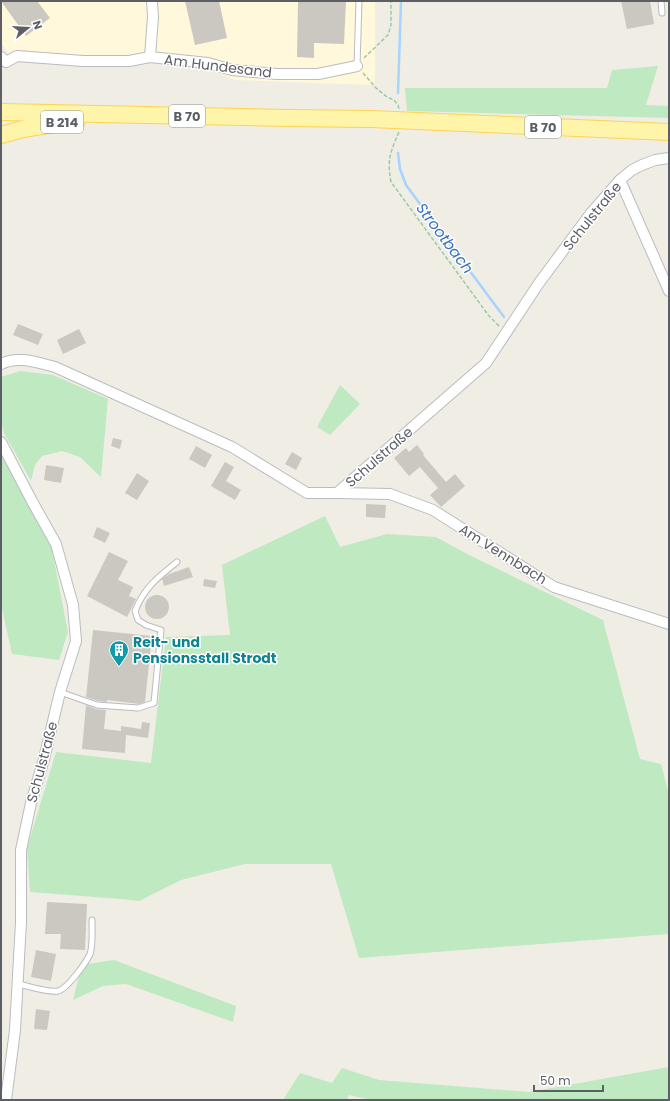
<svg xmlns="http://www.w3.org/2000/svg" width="670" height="1101" font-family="Poppins,sans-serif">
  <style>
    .commercial { fill: #fff8da }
    .green { fill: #bfe9c0 }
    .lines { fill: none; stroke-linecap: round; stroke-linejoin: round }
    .stream { stroke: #a5d4ff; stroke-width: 2.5 }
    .building { fill: #cbc8c1 }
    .service-casing { stroke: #b9bcc1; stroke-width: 7 }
    .minor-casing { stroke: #b9bcc1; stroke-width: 12 }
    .primary-casing { stroke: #fcd351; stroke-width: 18 }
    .path { stroke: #97cba8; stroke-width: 1.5; stroke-dasharray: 4 2; stroke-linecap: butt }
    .service { stroke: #fff; stroke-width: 5 }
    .minor { stroke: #fff; stroke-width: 10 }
    .primary { stroke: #fff5aa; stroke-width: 16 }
    .primary-bridge-casing { stroke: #fcd351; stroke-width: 18; stroke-linecap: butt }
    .primary-bridge { stroke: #fff5aa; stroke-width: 16 }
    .labels { text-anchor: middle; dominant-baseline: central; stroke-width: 3; stroke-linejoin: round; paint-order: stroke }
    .shield { fill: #fff; stroke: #8d9094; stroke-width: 1 }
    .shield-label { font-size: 13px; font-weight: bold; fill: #5c6066 }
    .street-label { font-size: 14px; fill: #5c6066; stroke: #fff }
    .culture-label { font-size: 14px; font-weight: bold; fill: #0d838f; stroke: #fff; text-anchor: start }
    .water-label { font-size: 15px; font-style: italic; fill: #3972ba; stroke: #fff }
  </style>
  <rect width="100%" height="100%" fill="#f0eee4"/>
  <polygon class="commercial" points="1,1 375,1 375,85 234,80 207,67 156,62 11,56 1,43"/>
  <g class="green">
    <polygon points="658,66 646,105 669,106 669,118 407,111 405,88 607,88 612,70"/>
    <polygon points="20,371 53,375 108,399 101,477 80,457 62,451 42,456 35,465 31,481 4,433 1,421 1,377"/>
    <polygon points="340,385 360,404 330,435 317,427"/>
    <polygon points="1,455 51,545 68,632 59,660 12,654 1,604"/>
    <polygon points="325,516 340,547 387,534 436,537 467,554 603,620 640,759 661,764 669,795 669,934 359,958 331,864 245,864 181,880 139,901 121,899 30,892 27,848 56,752 151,763 166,637 230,635 222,565"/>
    <polygon points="114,960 236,1006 233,1022 126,984 103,986 73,1000 79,976 88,964"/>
    <polygon points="669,1067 669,1100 372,1100 348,1095 348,1100 283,1100 300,1073 332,1083 342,1068 379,1080 529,1092"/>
  </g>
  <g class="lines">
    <g class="stream">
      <polyline points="398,93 401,1"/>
      <polyline points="398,153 400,169 406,185 504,317"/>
    </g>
  </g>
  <g class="building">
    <polygon points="1,1 37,1 50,18 26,36"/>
    <polygon points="185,1 219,1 227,38 195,45"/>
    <polygon points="298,1 346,1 344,44 314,43 314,58 297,57"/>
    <polygon points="621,1 650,1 654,24 627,29"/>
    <polygon points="18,324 43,334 38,345 13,335"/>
    <polygon points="79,329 86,343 63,354 57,340"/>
    <polygon points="113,438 122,440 120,449 111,446"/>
    <polygon points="417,445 424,454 423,455 446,482 455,474 465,486 441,507 430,495 438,488 420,467 409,476 394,458 406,448 409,452"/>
    <polygon points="196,446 212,455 205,468 189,459"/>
    <polygon points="292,452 302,458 296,470 285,464"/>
    <polygon points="225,462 234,467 226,481 241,490 235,500 211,486"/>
    <polygon points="46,465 64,468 61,483 44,480"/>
    <polygon points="137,473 149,481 137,500 125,493"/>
    <polygon points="366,504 386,505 385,518 366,517"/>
    <polygon points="97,527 110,533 105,543 93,537"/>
    <polygon points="109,552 128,561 118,580 133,587 129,596 136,599 127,617 87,596"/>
    <polygon points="189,567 193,577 164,586 162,579 169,574"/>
    <polygon points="204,579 217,581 215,588 203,586"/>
    <circle cx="157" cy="607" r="12"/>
    <polygon points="93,630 152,636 145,702 139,704 107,700 107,702 98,701 86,697"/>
    <polygon points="86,705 96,709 106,710 104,729 121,731 121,726 141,729 142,722 150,723 148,738 126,735 125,753 82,749"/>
    <polygon points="47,902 87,904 85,950 60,949 61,934 45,934"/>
    <polygon points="36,950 56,954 51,981 31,977"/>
    <polygon points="36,1009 50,1011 47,1030 34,1029"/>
  </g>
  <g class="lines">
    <defs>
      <g id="service">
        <polyline points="661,1 662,13"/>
        <polyline points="357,66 359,1"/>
        <path d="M60,692L97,705L138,708L154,703L161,630L146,625L138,620L135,611C144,588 158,577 177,562"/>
        <path d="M18,984C28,986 48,993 58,991C67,989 86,963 90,954C93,946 92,929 92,920"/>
      </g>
      <g id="minor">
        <polyline points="1,57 6,62 17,56 83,61 129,61 150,57 208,63 232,70 277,74 318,74 357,66"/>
        <polyline points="150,57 153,17 152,1"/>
        <polyline points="620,180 669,291"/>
        <path d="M1,364C18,355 38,363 55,367L232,447L307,493H337L486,363L539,283L591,213L620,180L632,170L642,165L655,160L669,158"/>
        <polyline points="1,442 33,503 56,544 73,605 76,641 60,692 44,759 31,803 21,850 21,922 15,1030 6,1100"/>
        <polyline points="337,493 390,494 433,510 554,587 669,624"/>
      </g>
      <g id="primary">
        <polyline points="1,112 287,118 371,119"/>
        <polyline points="417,121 669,132"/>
        <polyline points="1,135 23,129 77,120"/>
      </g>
    </defs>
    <use href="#service" class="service-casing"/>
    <use href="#minor" class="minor-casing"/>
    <use href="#primary" class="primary-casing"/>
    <g class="path">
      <polyline points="364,58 388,35 391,25 391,1"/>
      <polyline points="363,73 376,88 387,97 394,100 398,105 399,109"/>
      <path d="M399,132C390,153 387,159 391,182L489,316L499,326"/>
    </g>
    <use href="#service" class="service"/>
    <use href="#minor" class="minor"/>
    <use href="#primary" class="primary"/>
    <defs>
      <polyline id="primary-bridge" points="371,119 417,121"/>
    </defs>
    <use href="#primary-bridge" class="primary-bridge-casing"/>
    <use href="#primary-bridge" class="primary-bridge"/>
  </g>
  <defs>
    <symbol id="building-pin" viewBox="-11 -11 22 30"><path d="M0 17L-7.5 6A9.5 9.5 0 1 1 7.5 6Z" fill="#0f9aa8" stroke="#fff"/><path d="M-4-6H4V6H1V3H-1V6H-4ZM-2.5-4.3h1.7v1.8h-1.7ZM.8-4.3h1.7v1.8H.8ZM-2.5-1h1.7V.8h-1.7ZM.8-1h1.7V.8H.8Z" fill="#fff"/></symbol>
  </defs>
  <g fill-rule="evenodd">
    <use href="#building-pin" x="108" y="639" width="22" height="30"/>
  </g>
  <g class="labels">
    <g class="shield">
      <rect x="169" y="105" width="36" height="22" rx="3"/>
      <rect x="41" y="111" width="42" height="22" rx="3"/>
      <rect x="525" y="116" width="36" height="22" rx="3"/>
    </g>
    <g class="shield-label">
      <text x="187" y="116">B 70</text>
      <text x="62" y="122">B 214</text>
      <text x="543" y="127">B 70</text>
    </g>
    <g class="street-label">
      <text transform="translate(218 66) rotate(7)">Am Hundesand</text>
      <text transform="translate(592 216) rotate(-51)">Schulstraße</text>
      <text transform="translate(379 457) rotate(-41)">Schulstraße</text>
      <text transform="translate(503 554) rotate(32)">Am Vennbach</text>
      <text transform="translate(42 762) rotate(-75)">Schulstraße</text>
    </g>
    <g class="culture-label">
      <text x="133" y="642">Reit- und<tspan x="133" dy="16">Pensionsstall Strodt</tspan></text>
    </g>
    <g class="water-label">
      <text transform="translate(445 238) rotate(53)">Strootbach</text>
    </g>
  </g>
  <rect width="670" height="1101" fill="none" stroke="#5c6066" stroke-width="4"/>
  <g transform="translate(28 28) rotate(72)" stroke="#ffffff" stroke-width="3" paint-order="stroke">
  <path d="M0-3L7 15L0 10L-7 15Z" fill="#5c6066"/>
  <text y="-6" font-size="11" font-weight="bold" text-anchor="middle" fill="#5c6066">N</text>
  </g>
  <path d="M534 1085v6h69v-6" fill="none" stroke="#5c6066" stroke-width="2"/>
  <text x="540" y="1085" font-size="12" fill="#5c6066" stroke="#ffffff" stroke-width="3" paint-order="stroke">50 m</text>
</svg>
